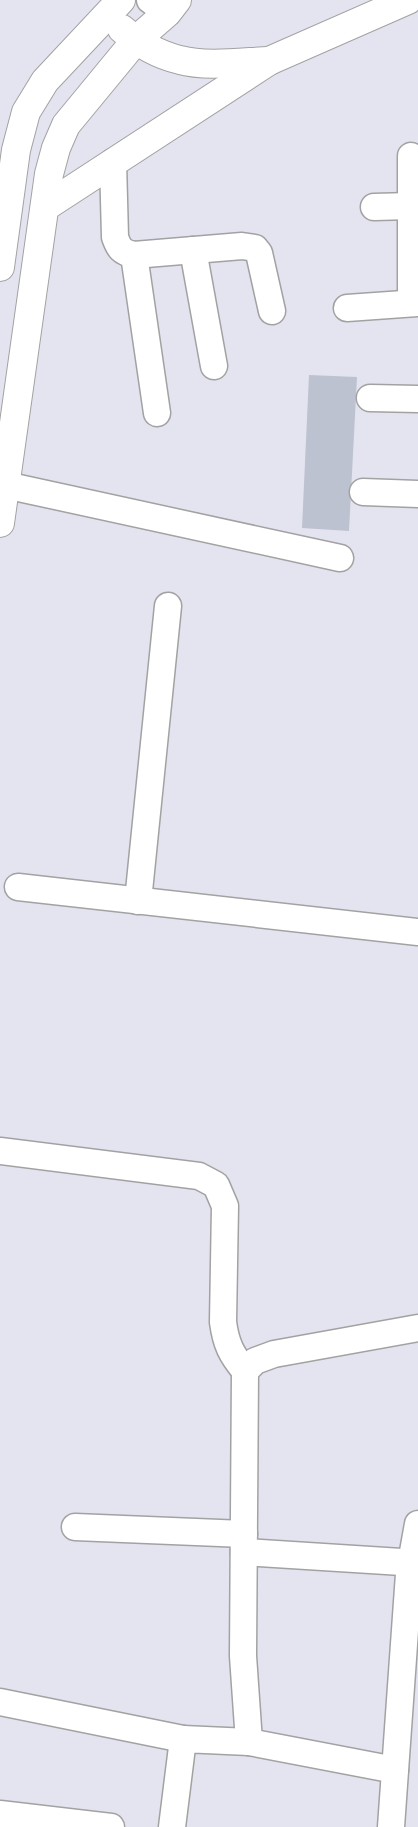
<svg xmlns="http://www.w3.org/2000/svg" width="418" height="1827" font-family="'PT Sans',sans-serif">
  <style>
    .building { fill: #bdc2d0 }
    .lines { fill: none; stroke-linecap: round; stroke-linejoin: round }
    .minor-casing { stroke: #a2a2a2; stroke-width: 29 }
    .tertiary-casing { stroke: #a2a2a2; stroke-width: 30 }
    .minor { stroke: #fff; stroke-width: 26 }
    .tertiary { stroke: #fff; stroke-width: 28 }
  </style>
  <rect width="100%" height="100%" fill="#e4e4f0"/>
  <polygon class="building" points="309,375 357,377 349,531 302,528"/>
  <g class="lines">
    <defs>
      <g id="minor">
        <polyline points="150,0 167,13"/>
        <polyline points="411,156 411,303"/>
        <path d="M113,162L115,237C119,249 122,252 134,255L242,246L255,248L259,253L272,311"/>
        <polyline points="374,207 411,206"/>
        <polyline points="193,250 214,366"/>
        <polyline points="134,255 157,413"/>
        <polyline points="347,308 418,303"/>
        <polyline points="370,398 418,399"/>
        <polyline points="5,485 340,558"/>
        <polyline points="363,492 418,494"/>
        <polyline points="18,887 418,932"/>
        <polyline points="138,901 168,606"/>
        <path d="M0,1151L199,1176L216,1185L225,1206L223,1322C226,1344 231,1354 245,1371"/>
        <polyline points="75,1527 244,1534"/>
        <polyline points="244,1552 418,1563"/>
        <polyline points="0,1702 183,1739"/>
        <polyline points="249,1742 395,1770"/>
        <polyline points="0,1814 111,1827"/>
        <polyline points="172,1827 183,1739 249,1742 243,1656 245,1371 255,1361 274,1354 418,1328"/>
        <polyline points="391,1827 409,1574 418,1524"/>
      </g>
      <g id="tertiary">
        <path d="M122,29C138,43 159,55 180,60C205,67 243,62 269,61"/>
        <polyline points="45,207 269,61 408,0"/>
        <polyline points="0,267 16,150 26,112 45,81 121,0"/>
        <polyline points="0,523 49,174 56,148 66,125 136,40 167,13 177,0"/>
      </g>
    </defs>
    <use href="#minor" class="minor-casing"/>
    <use href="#tertiary" class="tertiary-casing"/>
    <use href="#minor" class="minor"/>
    <use href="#tertiary" class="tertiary"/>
  </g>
</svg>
